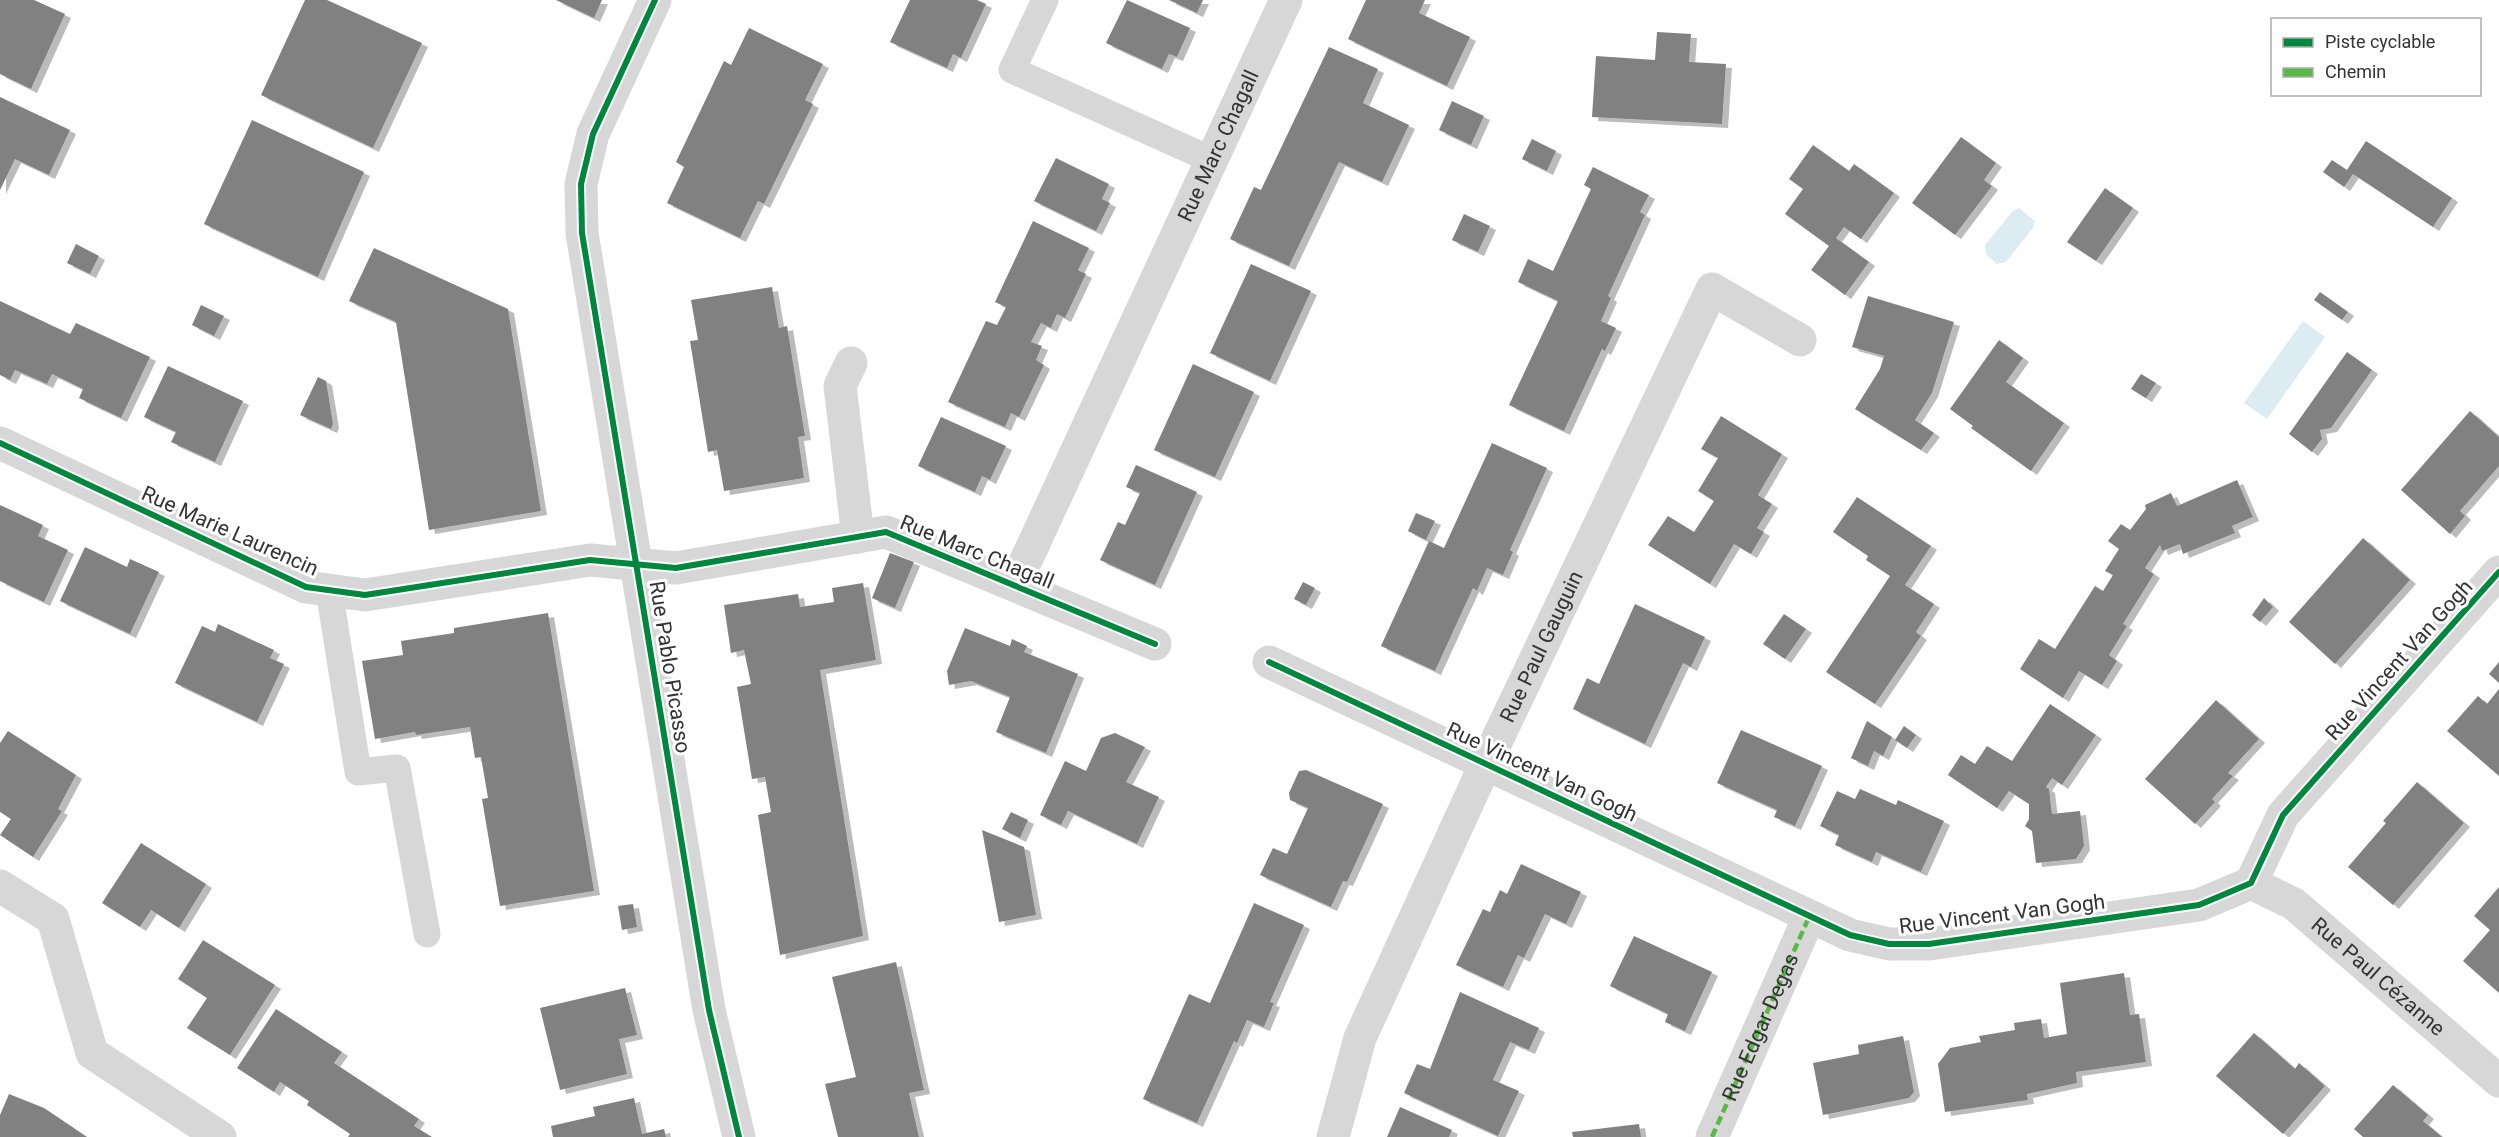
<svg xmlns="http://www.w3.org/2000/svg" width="2499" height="1137" font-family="Roboto,sans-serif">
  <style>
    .water { fill: #ddebf3 }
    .building { fill: #818181; filter: url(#shadow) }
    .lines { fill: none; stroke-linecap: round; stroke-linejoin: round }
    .lane { stroke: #d7d7d7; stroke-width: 27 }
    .street { stroke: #d7d7d7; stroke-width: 33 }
    .quiet { stroke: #58b947; stroke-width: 4.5; stroke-dasharray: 9 4.5; stroke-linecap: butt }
    .cycleway-casing { stroke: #fff; stroke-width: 10 }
    .cycleway { stroke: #00873e; stroke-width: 6 }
    .labels { text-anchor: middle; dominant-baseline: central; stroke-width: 6; stroke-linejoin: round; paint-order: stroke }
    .street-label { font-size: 21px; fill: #333; stroke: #fff }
  </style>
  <defs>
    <filter id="shadow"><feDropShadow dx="6" dy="4" stdDeviation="0" flood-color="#0004"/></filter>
  </defs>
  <rect width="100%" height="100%" fill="#fff"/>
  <g class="water">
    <polygon points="2019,208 2035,221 2033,228 2006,262 1997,264 1986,254 1985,245 2013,211"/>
    <polygon points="2303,321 2325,337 2267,419 2244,403"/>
  </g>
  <g class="building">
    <polygon points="0,0 34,0 65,14 31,89 0,74"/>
    <polygon points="305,0 327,0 422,43 373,148 261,95"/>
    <polygon points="556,0 602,0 594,18"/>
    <polygon points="910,0 977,0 986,4 961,58 953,54 947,68 890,42"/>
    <polygon points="1127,0 1190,28 1177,57 1169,54 1162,69 1106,43"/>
    <polygon points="1169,0 1203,0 1197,13"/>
    <polygon points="1366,0 1425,0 1419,13 1470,37 1447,86 1348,39"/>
    <polygon points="749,28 823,64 805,100 813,104 764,204 758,201 740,238 667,203 684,167 676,162 724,61 731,65"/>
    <polygon points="1657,32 1691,34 1689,62 1726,64 1722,124 1592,117 1596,56 1655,60"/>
    <polygon points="1329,47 1378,69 1363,103 1409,125 1382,182 1339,162 1289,266 1230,239 1254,187 1261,190"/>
    <polygon points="0,97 70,130 49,175 15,159 0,190"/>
    <polygon points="1452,101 1484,116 1471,145 1439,130"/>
    <polygon points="252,120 364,172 318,277 204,224"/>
    <polygon points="1961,137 1996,163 1984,180 1992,186 1955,235 1912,203"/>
    <polygon points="1532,139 1556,151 1547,171 1522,159"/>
    <polygon points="2366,141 2452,198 2433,227 2353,174 2344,187 2323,172 2332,160 2347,170"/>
    <polygon points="1813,145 1849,171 1854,164 1894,193 1861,239 1844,227 1836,238 1869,262 1845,295 1811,270 1829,246 1785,214 1803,189 1789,179"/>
    <polygon points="1056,158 1109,184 1102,199 1110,203 1096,231 1034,201"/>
    <polygon points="1593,167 1649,195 1640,212 1645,215 1608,296 1611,298 1601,321 1616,328 1605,351 1602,349 1564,431 1509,405 1558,301 1518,282 1528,259 1553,271 1591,189 1584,185"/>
    <polygon points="2105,188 2133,208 2096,261 2067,242"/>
    <polygon points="1464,214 1490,226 1478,252 1452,240"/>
    <polygon points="1033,221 1089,248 1078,270 1086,274 1065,318 1057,314 1051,328 1041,323 1031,342 1042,346 1036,360 1044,365 1019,417 1011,413 1005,427 948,402 986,321 997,325 1006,307 995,302"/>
    <polygon points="76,244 99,256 90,274 67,263"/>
    <polygon points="374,248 508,309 541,511 429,530 396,322 349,301"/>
    <polygon points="1251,264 1311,291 1270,381 1210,353"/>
    <polygon points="772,287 779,328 787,326 805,436 798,437 804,478 724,491 717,450 708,452 690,341 698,340 691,300"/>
    <polygon points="2320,292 2348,312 2342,320 2314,300"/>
    <polygon points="1868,296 1954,322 1932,393 1915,420 1934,433 1921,450 1855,409 1880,369 1884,356 1852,347"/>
    <polygon points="0,301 70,334 76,323 150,357 121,418 79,398 83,389 52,374 47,384 15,370 10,380 0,375"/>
    <polygon points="201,305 224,316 214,336 192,325"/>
    <polygon points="1999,340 2023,358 2006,382 2064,423 2031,471 1971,428 1973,426 1950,409"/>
    <polygon points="2347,352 2372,370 2331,428 2320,430 2322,439 2312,452 2289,434"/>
    <polygon points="1193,364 1254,392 1215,477 1154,450"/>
    <polygon points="168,366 243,401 215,462 171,442 176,432 144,417"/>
    <polygon points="2141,374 2156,383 2146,398 2131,389"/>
    <polygon points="318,377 326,381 333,424 331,429 300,415"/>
    <polygon points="2470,411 2499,437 2499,466 2460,511 2465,516 2450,534 2401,490"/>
    <polygon points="1721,416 1782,454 1758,495 1772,504 1757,528 1764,532 1751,554 1734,544 1710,584 1648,545 1668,516 1694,532 1714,501 1698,491 1718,458 1701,449"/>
    <polygon points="941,417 1006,446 990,480 982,476 975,492 918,466"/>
    <polygon points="1492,443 1547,468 1510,550 1513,552 1503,575 1487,568 1477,591 1473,588 1435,671 1381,646 1429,541 1444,548"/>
    <polygon points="1136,465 1197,492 1155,585 1100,560 1118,522 1125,525 1140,493 1126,487"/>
    <polygon points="2237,480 2253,517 2232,526 2235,533 2183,554 2180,544 2162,551 2160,545 2145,568 2154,574 2123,624 2127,626 2109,655 2117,661 2102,685 2079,671 2063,698 2020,669 2039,639 2055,649 2095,586 2103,591 2113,575 2105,571 2119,549 2108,541 2121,524 2130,530 2146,509 2145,505 2171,493 2177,506"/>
    <polygon points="1857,497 1931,546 1905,585 1934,604 1916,632 1921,636 1875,704 1826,672 1890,576 1866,560 1868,556 1833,532"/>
    <polygon points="0,505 43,525 38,536 68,550 44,602 0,581"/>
    <polygon points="1416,513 1435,521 1426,540 1408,531"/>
    <polygon points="2363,538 2410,580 2335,664 2289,622"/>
    <polygon points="85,547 127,567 130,559 159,572 130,634 60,601"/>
    <polygon points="890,553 914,562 895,608 872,598"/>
    <polygon points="1303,582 1315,588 1306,605 1294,599"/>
    <polygon points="863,583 876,660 820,670 863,936 780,955 758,815 771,812 765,777 752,779 737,687 751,684 744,650 731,653 724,605 798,594 800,607 834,602 832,588"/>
    <polygon points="2264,598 2273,607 2260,622 2252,615"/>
    <polygon points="1635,604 1705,637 1691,667 1683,663 1645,744 1573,709 1587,678 1599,684"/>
    <polygon points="548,613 594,891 500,906 482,799 488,798 481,757 475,758 470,727 416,735 415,732 375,739 362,661 403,655 401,641 454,633 454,628"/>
    <polygon points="1784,614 1806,629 1785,659 1763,644"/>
    <polygon points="218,624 274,650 270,658 284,664 257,722 175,683 202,626 215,632"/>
    <polygon points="965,628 1010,646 1012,639 1027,646 1024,652 1078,674 1046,753 996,732 1010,697 971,681 949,685 947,671"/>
    <polygon points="2499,662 2499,683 2489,674"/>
    <polygon points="2499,689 2499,776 2447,731 2478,696 2487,704"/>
    <polygon points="2216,700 2259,739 2228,773 2233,776 2212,799 2215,802 2195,824 2145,779"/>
    <polygon points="2050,704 2096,735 2062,785 2052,778 2046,787 2049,789 2052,814 2080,811 2084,846 2076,859 2036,863 2032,831 2025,826 2029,819 2029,804 2009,791 1997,808 1948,775 1961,755 1975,764 1987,746 2012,761"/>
    <polygon points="1867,721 1892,737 1883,756 1874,751 1868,766 1851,758"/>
    <polygon points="1904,726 1916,735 1907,748 1895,740"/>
    <polygon points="1741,730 1822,766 1795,826 1774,817 1777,810 1717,783"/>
    <polygon points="8,731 76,775 58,809 62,811 33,857 0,835 11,819 0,812 0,743"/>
    <polygon points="1115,733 1145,747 1126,782 1159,797 1137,844 1068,811 1061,825 1040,815 1065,761 1086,771 1101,738"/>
    <polygon points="1306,770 1383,804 1347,882 1343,881 1331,907 1260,875 1273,848 1287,854 1308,808 1290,800 1289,793 1299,771"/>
    <polygon points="2417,782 2464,823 2393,905 2348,867 2386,823 2383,821"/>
    <polygon points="1860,789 1896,805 1898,800 1944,821 1921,872 1876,852 1872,862 1835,845 1839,835 1820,826 1837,791 1855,799"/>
    <polygon points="1011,812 1028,820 1020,838 1002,829"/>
    <polygon points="982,830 1024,847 1036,915 999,922"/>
    <polygon points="141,843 206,884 179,928 151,910 140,927 102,903"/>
    <polygon points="1521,864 1581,892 1566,924 1545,914 1524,958 1518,955 1503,987 1456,965 1483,909 1490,912 1500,890 1507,894"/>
    <polygon points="2499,887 2499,993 2463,961 2490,930 2474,916"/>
    <polygon points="1254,903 1304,925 1270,1002 1274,1003 1264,1027 1247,1020 1237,1043 1234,1041 1197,1123 1143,1099 1189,994 1210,1003"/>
    <polygon points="633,904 637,927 622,930 618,906"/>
    <polygon points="1634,936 1712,972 1685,1031 1665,1022 1668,1014 1610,986"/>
    <polygon points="203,940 275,985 230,1055 187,1028 207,998 178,979"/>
    <polygon points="896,962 924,1090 909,1093 919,1137 838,1137 825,1084 856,1077 832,977"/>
    <polygon points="2124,973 2130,1015 2139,1014 2146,1062 2076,1072 2077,1083 2027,1094 2028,1100 1945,1112 1938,1064 1950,1048 1981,1042 1979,1036 2015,1030 2014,1023 2041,1019 2044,1038 2067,1034 2060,983"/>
    <polygon points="625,988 637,1035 619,1039 627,1074 560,1090 540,1008"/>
    <polygon points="1460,992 1539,1028 1529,1050 1510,1042 1493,1080 1519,1091 1498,1136 1404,1093 1417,1064 1430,1069"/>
    <polygon points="276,1009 342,1052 334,1063 419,1119 414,1126 432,1137 348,1137 350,1134 307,1105 309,1101 280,1082 274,1092 237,1068"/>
    <polygon points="2254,1033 2295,1069 2299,1063 2325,1086 2283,1134 2216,1076"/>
    <polygon points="1903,1036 1914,1092 1909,1098 1823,1115 1813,1063 1859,1054 1858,1045"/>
    <polygon points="2393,1085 2428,1115 2423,1121 2442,1137 2363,1137 2354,1129"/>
    <polygon points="9,1094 44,1108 87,1137 0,1137 0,1115"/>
    <polygon points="634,1098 642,1134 664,1129 666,1137 553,1137 551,1126 595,1116 593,1107"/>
    <polygon points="1400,1107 1452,1130 1449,1137 1387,1137"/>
    <polygon points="1639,1124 1641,1137 1573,1137 1572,1132"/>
  </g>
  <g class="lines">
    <g class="lane">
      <polyline points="1045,0 1012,70 1212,160"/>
      <polyline points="329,590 358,772 397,768 427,934"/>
    </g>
    <g class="street">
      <polyline points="655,0 593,134 581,184 582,233 709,1010 739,1137"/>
      <polyline points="851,363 840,386 858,537"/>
      <polyline points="0,443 306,587 365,595 590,560 676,568 886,532 1155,644"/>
      <path id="s1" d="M1015,584L1286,0"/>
      <polyline points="1269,662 1850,935 1889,944 1929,944 2199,905 2251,883 2283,815 2499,572"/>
      <path id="s2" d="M2251,883L2294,904L2499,1081"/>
      <polyline points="0,886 53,919 92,1053 220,1137"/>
      <path id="s3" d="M1333,1137L1360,1038L1486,763L1712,289L1800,340"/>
      <path id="s4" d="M1712,1137L1809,917"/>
    </g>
    <polyline class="quiet" points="1712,1137 1809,917"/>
    <defs>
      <g id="cycleway">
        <polyline points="655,0 593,134 581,184 582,233 709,1010 739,1137"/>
        <polyline points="0,443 306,587 365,595 590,560 676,568 886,532 1155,644"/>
        <polyline points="1269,662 1850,935 1889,944 1929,944 2199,905 2251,883 2283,815 2499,572"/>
      </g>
    </defs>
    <use href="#cycleway" class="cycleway-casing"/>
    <use href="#cycleway" class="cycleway"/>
  </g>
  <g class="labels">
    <g class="street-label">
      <text stroke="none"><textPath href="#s1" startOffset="483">Rue Marc Chagall</textPath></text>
      <text transform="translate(230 531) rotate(24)">Rue Marie Laurencin</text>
      <text transform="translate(977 552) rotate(22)">Rue Marc Chagall</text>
      <text stroke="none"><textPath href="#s3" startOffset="534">Rue Paul Gauguin</textPath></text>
      <text transform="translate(2399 660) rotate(-48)">Rue Vincent Van Gogh</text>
      <text transform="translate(670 667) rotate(81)">Rue Pablo Picasso</text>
      <text transform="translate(1542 772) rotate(25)">Rue Vincent Van Gogh</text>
      <text transform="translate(2002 914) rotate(-7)">Rue Vincent Van Gogh</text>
      <text stroke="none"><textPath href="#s2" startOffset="159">Rue Paul Cézanne</textPath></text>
      <text stroke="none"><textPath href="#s4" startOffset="120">Rue Edgar Degas</textPath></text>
    </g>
  </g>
  <rect x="2271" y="18" width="210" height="78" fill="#ffffff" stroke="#adadad" stroke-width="1.5"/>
  <rect x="2283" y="38" width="30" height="9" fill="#00873e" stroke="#adadad" stroke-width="1.5"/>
  <text x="2325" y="48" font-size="18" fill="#333333">Piste cyclable</text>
  <rect x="2283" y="68" width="30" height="9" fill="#58b947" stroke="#adadad" stroke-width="1.5"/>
  <text x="2325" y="78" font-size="18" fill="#333333">Chemin</text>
</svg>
